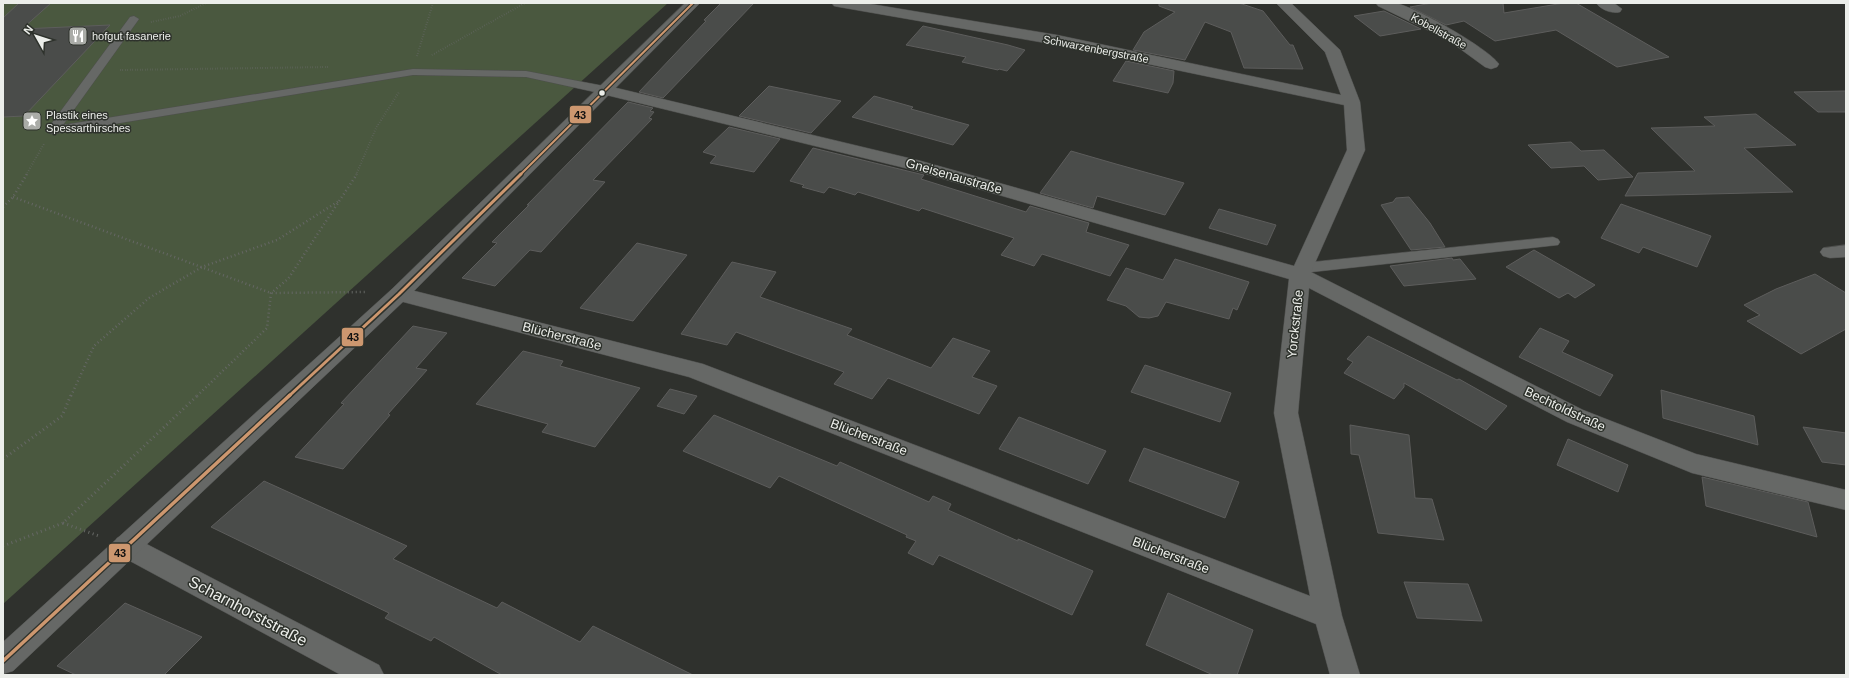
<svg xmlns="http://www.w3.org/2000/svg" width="1849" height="678" font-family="Helvetica,sans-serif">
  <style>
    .green { fill: #4a583f }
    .building { fill: #4a4c4a; stroke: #5d5d5c }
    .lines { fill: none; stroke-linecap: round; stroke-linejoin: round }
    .service-casing { stroke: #4d4e4c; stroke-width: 1 }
    .minor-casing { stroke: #4d4e4c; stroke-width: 1 }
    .tertiary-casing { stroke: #4d4e4c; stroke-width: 1 }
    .path-far2 { stroke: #656764; stroke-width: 2; stroke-dasharray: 0.5 2; stroke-linecap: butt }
    .path-far1 { stroke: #656764; stroke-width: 2.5; stroke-dasharray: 1 3; stroke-linecap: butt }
    .path { stroke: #656764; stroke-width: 3; stroke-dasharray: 1 3.5; stroke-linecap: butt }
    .service { fill: #666866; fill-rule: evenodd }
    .minor { fill: #666866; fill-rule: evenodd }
    .tertiary { fill: #666866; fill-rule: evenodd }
    .bus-1-far2-casing { stroke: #2e322c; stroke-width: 4 }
    .bus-1-far1-casing { stroke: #2e322c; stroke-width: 6 }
    .bus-1-casing { stroke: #2e322c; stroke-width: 6 }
    .bus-1-far2 { stroke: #cd976f; stroke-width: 2 }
    .bus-1-far1 { stroke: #cd976f; stroke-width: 3 }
    .bus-1 { stroke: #cd976f; stroke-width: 3.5 }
    .bus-dot { fill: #eceeea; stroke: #2e322c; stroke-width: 1.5 }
    .labels { text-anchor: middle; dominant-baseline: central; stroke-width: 3; stroke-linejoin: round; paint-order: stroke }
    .far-street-label { font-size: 11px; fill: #eceeea; stroke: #2e322c }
    .far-poi-label { font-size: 11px; fill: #eceeea; stroke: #2e322c; text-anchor: start }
    .street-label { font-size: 13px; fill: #eceeea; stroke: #2e322c }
    .near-street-label { font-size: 16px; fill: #eceeea; stroke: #2e322c }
    .line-badge { stroke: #2e322c; stroke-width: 1.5 }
    .pale-badge-label { font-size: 11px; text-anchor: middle; font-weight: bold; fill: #111 }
  </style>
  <rect width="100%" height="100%" fill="#2f312d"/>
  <polygon class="green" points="3,3 668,3 3,604"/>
  <g class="building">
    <polygon points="19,3 51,3 22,29 110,25 24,116 3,117 3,18"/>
    <polygon points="721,3 754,3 663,98 639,92 706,21 704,20"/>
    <polygon points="1159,3 1239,3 1263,11 1290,45 1293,45 1303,69 1244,68 1231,32 1205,22 1185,60 1133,50 1144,32 1175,12 1159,6"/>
    <polygon points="1432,3 1503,3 1504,13 1564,3 1576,3 1669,57 1617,67 1556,30 1495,41 1464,21 1446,25 1410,7"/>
    <polygon points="1384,11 1421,29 1380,36 1354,16"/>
    <polygon points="923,26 1008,45 1025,50 1007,71 999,69 998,70 962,62 966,57 906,45"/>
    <polygon points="1126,61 1174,71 1173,83 1168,93 1113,81"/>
    <polygon points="769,86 808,94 841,101 811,133 739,116"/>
    <polygon points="1846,91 1846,112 1818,112 1794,92"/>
    <polygon points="874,96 913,107 911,109 969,125 953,145 852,117"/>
    <polygon points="628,102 653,108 650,111 654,112 649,118 652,119 593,180 605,182 541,252 530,250 495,286 462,278 497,243 492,242 529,205 527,205"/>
    <polygon points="1756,114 1796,145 1744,148 1793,192 1625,196 1638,173 1695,171 1651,128 1715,126 1704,117"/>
    <polygon points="729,127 780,139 754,172 710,163 716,156 703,152"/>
    <polygon points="1571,142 1581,151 1604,150 1633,177 1598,180 1584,166 1551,168 1528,145"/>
    <polygon points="813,148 924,175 921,179 1026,212 1030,206 1089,223 1086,232 1129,245 1110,276 1042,254 1034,266 1001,255 1014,238 922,208 919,211 858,192 855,195 829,187 824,193 802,187 804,185 790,181"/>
    <polygon points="1071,151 1116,164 1184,183 1165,215 1097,196 1093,208 1040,193"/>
    <polygon points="1409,197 1430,223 1445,247 1411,250 1381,205 1393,202 1396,198"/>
    <polygon points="1621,204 1711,236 1697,267 1643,247 1639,253 1601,238"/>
    <polygon points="1219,209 1276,225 1267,245 1209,228"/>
    <polygon points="637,243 687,255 633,321 580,308"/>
    <polygon points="1534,250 1595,285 1575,298 1568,293 1559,298 1506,267"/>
    <polygon points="1452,258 1453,260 1460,259 1476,279 1404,286 1390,266"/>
    <polygon points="1175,259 1249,282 1237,310 1233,308 1229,319 1166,302 1158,316 1149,318 1139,317 1126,306 1107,300 1126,268 1163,280"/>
    <polygon points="732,262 776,272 760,297 852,329 847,335 931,368 953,338 990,351 972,377 997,386 979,414 888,378 872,399 834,384 844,372 736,332 727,345 681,334"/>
    <polygon points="1815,274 1846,293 1846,329 1801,354 1747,321 1760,315 1744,305 1776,289"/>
    <polygon points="413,326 447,333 416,368 427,370 388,414 390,415 343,469 295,457 344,404 341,403"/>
    <polygon points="1540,328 1569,341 1562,352 1613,375 1600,396 1519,357"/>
    <polygon points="1368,336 1457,380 1459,379 1507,406 1486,430 1404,383 1404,387 1394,399 1344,373 1353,362 1347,359"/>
    <polygon points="523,351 563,361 560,366 640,388 595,447 542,432 548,424 476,404"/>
    <polygon points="1145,365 1231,393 1220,422 1131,392"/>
    <polygon points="670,389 697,396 684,414 657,406"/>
    <polygon points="1661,390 1754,416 1758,445 1663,418"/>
    <polygon points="714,415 837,466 840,462 929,502 933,496 951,504 948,510 1018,541 1018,539 1093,571 1072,615 939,555 933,565 908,553 916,541 906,537 907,535 779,476 770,488 683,451"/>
    <polygon points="1019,417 1106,451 1088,484 999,449"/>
    <polygon points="1350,425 1409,435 1415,498 1432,499 1444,540 1378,533 1359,455 1351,454"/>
    <polygon points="1803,427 1846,433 1846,465 1822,462"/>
    <polygon points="1568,439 1628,465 1618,492 1557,465"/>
    <polygon points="1144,448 1239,482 1225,518 1129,481"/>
    <polygon points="1702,477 1808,502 1817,537 1706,506"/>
    <polygon points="264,481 407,546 393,559 497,608 502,602 580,642 593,626 693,675 502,675 434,637 431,641 385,618 389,613 211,527"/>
    <polygon points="1404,582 1468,584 1482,621 1417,618"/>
    <polygon points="1168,593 1253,630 1237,675 1213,675 1146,645"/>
    <polygon points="125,603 202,637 164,675 76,675 57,666"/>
  </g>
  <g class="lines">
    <defs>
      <g id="service">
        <polygon points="134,16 139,19 63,125 413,69 526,71 604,86 610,90 604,94 526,77 413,75 53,134 49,133 47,130 49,127 130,17"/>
        <polygon points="1553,237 1558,239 1560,242 1558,245 1303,273 1298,271 1296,268 1298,265 1303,263"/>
      </g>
      <g id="minor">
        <polygon points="832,3 865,3 1057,35 1341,95 1325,52 1276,3 1291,3 1340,50 1360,102 1365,150 1311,272 1583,410 1696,454 1846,490 1846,510 1692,473 1567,422 1309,288 1298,413 1342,616 1360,675 1330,675 1316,624 689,377 392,299 389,294 392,289 399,287 703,364 1310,596 1274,413 1289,279 909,169 598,93 596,90 598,87 604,85 921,161 1294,266 1347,150 1344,105 1057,45 839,7 834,6"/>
        <path d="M1376,3C1382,3 1389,2 1395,3C1414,6 1488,48 1499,64L1497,67L1491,69L1485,67L1448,40L1378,6Z"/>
        <path d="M1596,3H1614L1622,9L1620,12C1612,14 1601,10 1596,3Z"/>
        <polygon points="1846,245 1846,257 1830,258 1823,256 1820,252 1823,248"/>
        <polygon points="126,535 135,538 379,665 384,675 341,675 117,554 113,546 117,538"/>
      </g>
      <polygon id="tertiary" points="685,3 700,3 406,299 13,671 3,674 3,642 392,289"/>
    </defs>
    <use href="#service" class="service-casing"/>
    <use href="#minor" class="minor-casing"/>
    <use href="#tertiary" class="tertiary-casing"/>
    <g class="path-far2">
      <polyline points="151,22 180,16 206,3"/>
      <polyline points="432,55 525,3"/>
      <polyline points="417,56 433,3"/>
      <polyline points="120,70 329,67"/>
      <polyline points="26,175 44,144"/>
      <polyline points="356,175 376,128 399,92"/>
    </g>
    <g class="path-far1">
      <polyline points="13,197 271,293 367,292"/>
      <polyline points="3,207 13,197 27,174"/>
      <polyline points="71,396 94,346 149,298 202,267 277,240 339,201"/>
      <polyline points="197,396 267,328 271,293 288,279 357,174"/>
    </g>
    <g class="path">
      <polyline points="3,459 62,416 71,395"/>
      <polyline points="63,523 99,536"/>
      <polyline points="3,546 63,523 198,395"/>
    </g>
    <use href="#service" class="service"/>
    <use href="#minor" class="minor"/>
    <use href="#tertiary" class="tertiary"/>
    <defs>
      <polyline id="bus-1-far2" points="520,175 693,3"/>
      <polyline id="bus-1-far1" points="289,396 399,294 521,174"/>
      <polyline id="bus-1" points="3,661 290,395"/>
    </defs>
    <use href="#bus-1-far2" class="bus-1-far2-casing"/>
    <use href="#bus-1-far1" class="bus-1-far1-casing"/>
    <use href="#bus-1" class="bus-1-casing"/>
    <use href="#bus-1-far2" class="bus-1-far2"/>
    <use href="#bus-1-far1" class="bus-1-far1"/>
    <use href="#bus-1" class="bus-1"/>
  </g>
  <defs>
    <symbol id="restaurant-square" viewBox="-11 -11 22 22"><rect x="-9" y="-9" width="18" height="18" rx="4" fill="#aaaca8" stroke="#2e322c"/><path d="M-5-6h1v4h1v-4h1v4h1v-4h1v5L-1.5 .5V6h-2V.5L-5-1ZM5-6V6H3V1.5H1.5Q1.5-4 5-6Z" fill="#fff"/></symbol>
    <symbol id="sight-square" viewBox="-11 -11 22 22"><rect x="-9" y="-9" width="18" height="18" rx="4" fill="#aaaca8" stroke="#2e322c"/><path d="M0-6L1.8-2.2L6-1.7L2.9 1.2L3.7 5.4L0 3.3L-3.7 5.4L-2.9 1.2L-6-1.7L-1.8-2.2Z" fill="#fff"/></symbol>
  </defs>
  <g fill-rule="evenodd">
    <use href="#restaurant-square" x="67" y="25" width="22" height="22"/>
    <use href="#sight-square" x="21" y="110" width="22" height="22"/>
  </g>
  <circle class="bus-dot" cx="602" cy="93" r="3.5"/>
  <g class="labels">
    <g class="far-street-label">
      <text transform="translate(1439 31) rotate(29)">Kobellstraße</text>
      <text transform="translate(1096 49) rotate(11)">Schwarzenbergstraße</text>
    </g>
    <g class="far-poi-label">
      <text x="92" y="36">hofgut fasanerie</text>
      <text x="46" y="115">Plastik eines<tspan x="46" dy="13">Spessarthirsches</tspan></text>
    </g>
    <g class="street-label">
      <text transform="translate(954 176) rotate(16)">Gneisenaustraße</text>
      <text transform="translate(1295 324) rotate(-84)">Yorckstraße</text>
      <text transform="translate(562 336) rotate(14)">Blücherstraße</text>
      <text transform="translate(1565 409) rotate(25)">Bechtoldstraße</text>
      <text transform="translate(869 437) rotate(21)">Blücherstraße</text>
      <text transform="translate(1171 555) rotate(21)">Blücherstraße</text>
    </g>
    <g class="near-street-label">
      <text transform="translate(248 611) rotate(28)">Scharnhorststraße</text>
    </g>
  </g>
  <g class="line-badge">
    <rect x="569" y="105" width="23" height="19" rx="4" fill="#cd976f"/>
    <rect x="341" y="327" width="23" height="20" rx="4" fill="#cd976f"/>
    <rect x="108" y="543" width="23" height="20" rx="4" fill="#cd976f"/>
  </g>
  <g class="pale-badge-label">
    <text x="580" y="119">43</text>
    <text x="353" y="341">43</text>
    <text x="120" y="557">43</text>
  </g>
  <rect width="1849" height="678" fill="none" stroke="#eceeea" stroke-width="8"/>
  <g transform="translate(36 36) rotate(309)" stroke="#2e322c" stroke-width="3" paint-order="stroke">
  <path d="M0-3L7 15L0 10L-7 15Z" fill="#eceeea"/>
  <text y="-6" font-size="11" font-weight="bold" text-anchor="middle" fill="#eceeea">N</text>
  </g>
</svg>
